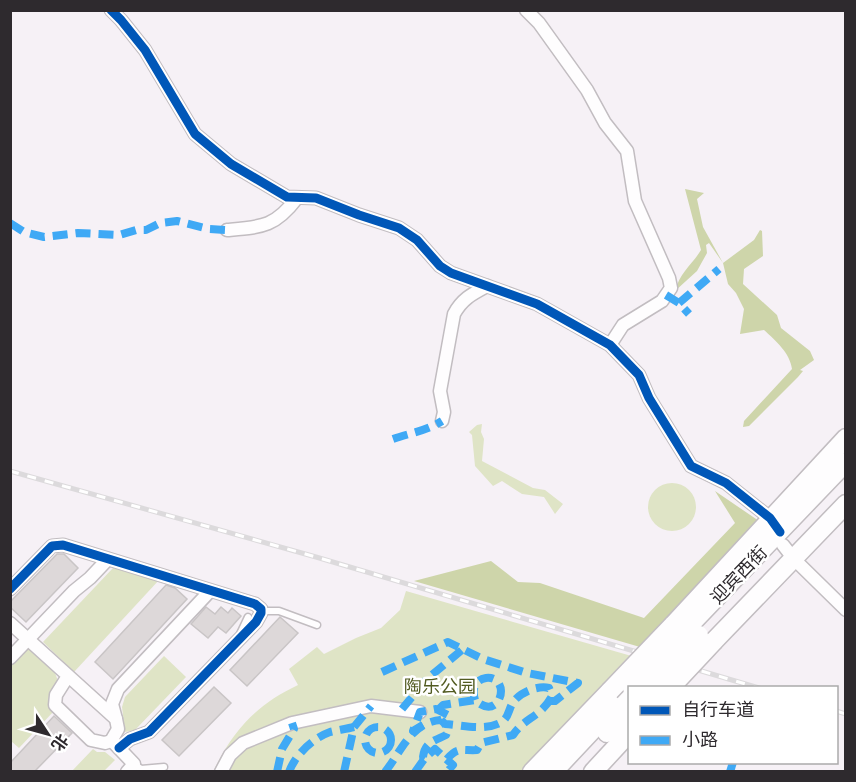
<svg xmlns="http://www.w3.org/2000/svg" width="856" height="782" font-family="Figtree,'Noto Sans SC',sans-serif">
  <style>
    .green { fill: #dfe4c6 }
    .forest { fill: #ced5aa }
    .building { fill: #ddd8d9; stroke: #c9c5c6; stroke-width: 1.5 }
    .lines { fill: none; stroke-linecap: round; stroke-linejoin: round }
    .lane-casing { stroke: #c2bdc1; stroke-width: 9 }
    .street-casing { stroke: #c2bdc1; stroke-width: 15 }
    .secondary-casing { stroke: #c2bdc1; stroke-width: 21 }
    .lane { stroke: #fefdfe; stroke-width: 6 }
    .street { stroke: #fefdfe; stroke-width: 12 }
    .secondary { stroke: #fefdfe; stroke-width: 18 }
    .rail-casing { stroke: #dcdadc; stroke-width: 5 }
    .rail { stroke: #fff; stroke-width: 3; stroke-dasharray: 9; stroke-linecap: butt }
    .secondary-bridge-casing { stroke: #c2bdc1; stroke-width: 21; stroke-linecap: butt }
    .secondary-bridge { stroke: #fefdfe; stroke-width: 18 }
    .quiet { stroke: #3fa9f5; stroke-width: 8; stroke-dasharray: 15 8; stroke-linecap: butt }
    .cycleway-casing { stroke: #fff; stroke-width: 13 }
    .cycleway { stroke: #0057b8; stroke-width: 9 }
    .labels { text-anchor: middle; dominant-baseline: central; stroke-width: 5; stroke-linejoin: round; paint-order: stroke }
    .street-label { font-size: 18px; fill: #2e2a2e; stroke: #fff }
    .park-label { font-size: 18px; fill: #525b21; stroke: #fff }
  </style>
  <rect width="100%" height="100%" fill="#f6f1f6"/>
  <g class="green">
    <polygon points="482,424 481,432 484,439 482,461 533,488 545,490 563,504 555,514 544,497 522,494 502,481 493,486 475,466 472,435 469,432 477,425"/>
    <circle cx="672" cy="507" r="24"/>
    <polygon points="113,568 159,580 74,672 43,642"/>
    <path d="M406,591L635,657L524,771L213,772C233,730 256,705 298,685L289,669L317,647L324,654L356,638L381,628L400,610Z"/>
    <polygon points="28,648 55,673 58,681 54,711 19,748 11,741 10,667"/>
    <polygon points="164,656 186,677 135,730 125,732 122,707 125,697"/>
    <polygon points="93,749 97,752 105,752 115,760 104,771 72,771"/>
  </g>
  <g class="forest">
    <path d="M685,189L704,193L697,199L703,227L723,263L754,240L760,230L762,231L763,256L744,269L743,284L777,315L781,328L810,351L814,360L800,370L803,371L798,377L749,426L743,427L744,421L792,369C790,353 776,341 764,330L740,334L744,309L736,293L728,284L723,263L709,243L706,245L707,253L697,271L675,291C680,272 692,265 701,250Z"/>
    <polygon points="715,491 759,521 640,647 414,581 491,561 518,582 540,583 644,618 735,523"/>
  </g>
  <g class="building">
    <polygon points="57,554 64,554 78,568 26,622 10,607 10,602"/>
    <polygon points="166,585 175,588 187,599 113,679 95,662"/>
    <polygon points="206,607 215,614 221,607 228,613 232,608 241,616 226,633 218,627 208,638 191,624"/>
    <polygon points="280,617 298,633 247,686 230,670"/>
    <polygon points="214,687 231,703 179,756 162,740"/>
    <polygon points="54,716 72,733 35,771 10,771 10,763"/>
  </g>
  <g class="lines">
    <defs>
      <g id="lane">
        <polyline points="261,611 279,611 317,625"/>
        <polyline points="240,634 248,617"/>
        <polyline points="134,764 141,769 164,767"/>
      </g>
      <g id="street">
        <polyline points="111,10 121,20 145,50 195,134 231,164 287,197 316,198 359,215 399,228 417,240 440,266 451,273 537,304 610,345 639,375 649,398 691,466 726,483 770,518 775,525"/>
        <polyline points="526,10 539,23 587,90 605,123 627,151 635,201 669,278 671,288 662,301 623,325 610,345"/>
        <path d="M227,230C262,227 275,227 297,198"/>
        <path d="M442,421L444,412L440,391L454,314C462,299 472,294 487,286"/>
        <polyline points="783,545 794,559 846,610"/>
        <polyline points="10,589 52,546 63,545 255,604 261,609 261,613 256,622 149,732 130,739 119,748"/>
        <polyline points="10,623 116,719 118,729 111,741 105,743 91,740 55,705 56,695 68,676"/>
        <polyline points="10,658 74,591 90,578 108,559"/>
        <polyline points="116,719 112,704 118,689 210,591"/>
        <polyline points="113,742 134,764 127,772"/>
        <polyline points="221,772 230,755 243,743 292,723 371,706 420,712"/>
      </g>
      <g id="secondary">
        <polyline points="673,625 846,438"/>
        <polyline points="686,629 846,462"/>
        <polyline points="714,641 846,504"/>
        <polyline points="607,733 630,709"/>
        <polyline points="532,772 610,691"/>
        <polyline points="553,772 630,690"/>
        <polyline points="593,772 630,732"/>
      </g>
    </defs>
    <use href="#lane" class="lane-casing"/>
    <use href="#street" class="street-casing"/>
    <use href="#secondary" class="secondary-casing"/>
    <use href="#lane" class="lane"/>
    <use href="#street" class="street"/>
    <use href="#secondary" class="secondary"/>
    <defs>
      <g id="rail">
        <polyline points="10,471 316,557 759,688"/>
        <polyline points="836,711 846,714"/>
      </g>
    </defs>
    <use href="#rail" class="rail-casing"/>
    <use href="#rail" class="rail"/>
    <defs>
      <g id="secondary-bridge">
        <polyline points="632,688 686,629"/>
        <polyline points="650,688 699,635"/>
        <polyline points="670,688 714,641"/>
        <polyline points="610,691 673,625"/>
      </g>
    </defs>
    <use href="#secondary-bridge" class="secondary-bridge-casing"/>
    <use href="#secondary-bridge" class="secondary-bridge"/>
    <g class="quiet">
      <polyline points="10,223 24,232 44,237 78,233 119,235 136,230 146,230 160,223 177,221 209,229 227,230"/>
      <polyline points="666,295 679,303 689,314"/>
      <polyline points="679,303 719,269"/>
      <path d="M393,439C410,433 426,431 442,421"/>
      <polyline points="382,672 448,642 483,659 527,673 578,683 555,701 550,701"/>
      <polyline points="402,709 427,679 463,649"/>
      <path d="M438,710L443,705L475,700C501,724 512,675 486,678C474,680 472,690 475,700"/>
      <path d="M423,725L413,731L420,712L436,709L448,715L441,720L445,724C462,725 484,731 500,723C509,718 508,711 512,704C518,693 537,685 549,688L552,696C541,717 524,718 513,735L481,743L477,750C462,751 458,746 447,759"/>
      <circle cx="378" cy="740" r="13"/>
      <path d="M425,758L423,757C425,742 434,741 446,735L448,730L445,724"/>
      <polyline points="277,772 282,749 294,729 292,723"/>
      <path d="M289,772C295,755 313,738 330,732C338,730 346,729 354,727"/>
      <polyline points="344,772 354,727 371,706"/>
      <path d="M385,772C401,752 411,722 441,720"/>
      <polyline points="415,772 425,758 435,749 453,765 447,772"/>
      <polyline points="730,772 733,762"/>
    </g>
    <defs>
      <g id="cycleway">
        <polyline points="111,10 121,20 145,50 195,134 231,164 287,197 316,198 359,215 399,228 417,240 440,266 451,273 537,304 610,345 639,375 649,398 691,466 726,483 770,518 780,532"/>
        <polyline points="10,589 52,546 63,545 255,604 261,609 261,613 256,622 149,732 130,739 119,748"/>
      </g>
    </defs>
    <use href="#cycleway" class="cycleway-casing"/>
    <use href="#cycleway" class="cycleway"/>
  </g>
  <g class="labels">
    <g class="street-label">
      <text transform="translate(739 575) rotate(-46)">迎宾西街</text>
    </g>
    <g class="park-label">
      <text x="440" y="687">陶乐公园</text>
    </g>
  </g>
  <rect width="856" height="782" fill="none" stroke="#2e2a2e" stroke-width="24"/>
  <rect x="628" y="686" width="210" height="78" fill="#ffffff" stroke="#abaaab" stroke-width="1.5"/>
  <rect x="640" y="706" width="30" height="9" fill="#0057b8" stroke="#abaaab" stroke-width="1.5"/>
  <text x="682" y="716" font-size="18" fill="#2e2a2e">自行车道</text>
  <rect x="640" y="736" width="30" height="9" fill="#3fa9f5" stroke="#abaaab" stroke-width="1.5"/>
  <text x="682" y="746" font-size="18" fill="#2e2a2e">小路</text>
  <g transform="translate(48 734) rotate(126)" stroke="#ffffff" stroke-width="4.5" paint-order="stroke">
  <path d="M0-4.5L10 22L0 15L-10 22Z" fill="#2e2a2e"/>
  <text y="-9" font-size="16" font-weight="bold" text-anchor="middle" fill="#2e2a2e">北</text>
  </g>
</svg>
